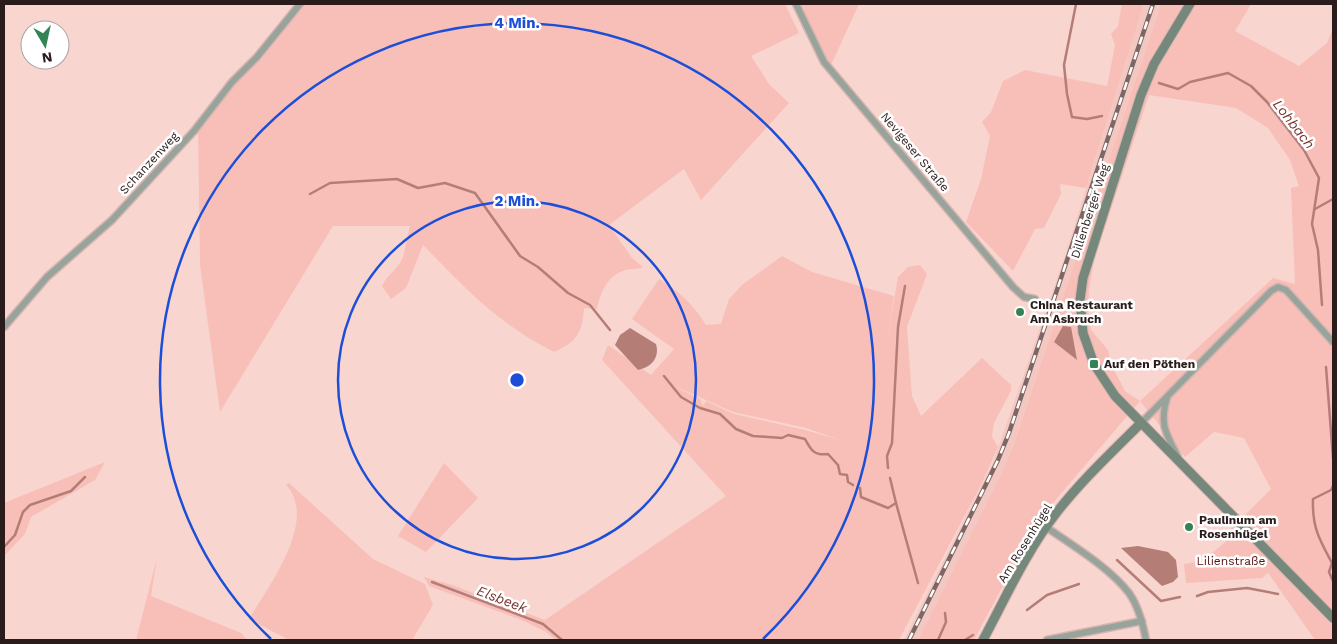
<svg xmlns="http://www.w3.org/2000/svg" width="1337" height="644" font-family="'Work Sans',sans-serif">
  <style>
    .built { fill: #f4c8c2 }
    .green { fill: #f8bfb8; fill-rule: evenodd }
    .water { fill: #b47e77 }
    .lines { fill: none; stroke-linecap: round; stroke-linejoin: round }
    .stream { stroke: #b47e77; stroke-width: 2.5 }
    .street-casing { stroke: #d4b4af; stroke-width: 9 }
    .secondary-casing { stroke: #d4b4af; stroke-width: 11 }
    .street { stroke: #98a49b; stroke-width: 6 }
    .secondary { stroke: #76887b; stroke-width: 9 }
    .rail-casing { stroke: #7d6764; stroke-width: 4.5 }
    .rail { stroke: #fff; stroke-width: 2.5; stroke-dasharray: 8; stroke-linecap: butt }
    .ring { fill: none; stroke: #1d4ed8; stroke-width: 2.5 }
    .poi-dot { fill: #348354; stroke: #fff; stroke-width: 2 }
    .labels { text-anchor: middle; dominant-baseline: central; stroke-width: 5; stroke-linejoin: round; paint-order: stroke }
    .street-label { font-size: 12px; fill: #291c1a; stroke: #fff }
    .poi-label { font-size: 12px; font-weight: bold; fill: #291c1a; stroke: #fff; text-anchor: start }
    .park-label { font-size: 12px; fill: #54120f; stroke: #fff }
    .water-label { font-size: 14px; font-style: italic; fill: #76312b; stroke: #fff }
    .centre { fill: #1d4ed8; stroke: #fff; stroke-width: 2.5 }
    .ring-label { font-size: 15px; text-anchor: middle; font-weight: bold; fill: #1d4ed8; stroke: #fff; stroke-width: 5; stroke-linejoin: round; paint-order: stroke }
  </style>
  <rect width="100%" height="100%" fill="#f9d5d0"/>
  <polygon class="built" points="1144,4 1161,4 1015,441 1004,468 918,640 904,640 994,460 1064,259"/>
  <g class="green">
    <path d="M304,4H785L799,33L751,56L769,84L789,103L701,200L684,169L609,225L632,258L643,267C637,270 630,268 623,271C607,276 600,294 597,309L584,308C582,333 578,341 554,352C497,323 466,289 423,245L406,288L391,299L382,286C387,275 398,269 403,257C406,247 407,236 410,226H333L220,412L200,265L198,131L234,82L250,65L262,58Z"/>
    <polygon points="801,4 859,4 831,65 819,45"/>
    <polygon points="1122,4 1144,4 1086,188 1060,184 1061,194 1044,228 1035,229 1013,271 966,222 981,179 990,136 982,122 991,112 1003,81 1025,70 1107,86 1115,45 1111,34 1118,26"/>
    <path d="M1161,4H1251L1235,31L1299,66L1327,43L1333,28V640H1315L1268,573L1262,578L1186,583L1184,564L1202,561L1233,536L1229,531L1271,489L1244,438L1214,432L1185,457L1140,401L1047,510L1020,554L974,640H918L1004,468L1015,441ZM1149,95L1236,108L1268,128L1290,160L1299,186L1291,188L1295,284L1273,278L1140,401L1125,391L1112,366L1108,350L1091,330L1088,310L1089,289L1094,260Z"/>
    <path d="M782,256L812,272L894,296L887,342L898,277L908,267L920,265L927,274L907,327L912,396L921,416L982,358L1011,385V391L994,423L992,437L998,447L982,483L899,640H556L546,632L524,621L429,586L424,577L452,585L545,620L726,496L602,360L608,345L651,375L674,349L632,319L659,279C679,291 694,305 706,325L721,324L729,299L742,285ZM672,385L733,412L806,428L840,440L805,430L734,414L706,401L703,406L700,399Z"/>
    <polygon points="105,462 95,480 31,517 25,534 4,556 4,503"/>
    <polygon points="444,463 478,498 426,552 398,536"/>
    <path d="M289,483L373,559L425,584L433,605L412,640H289L249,619C268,587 319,520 286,485Z"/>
    <polygon points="157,558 151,596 241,633 247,640 136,640"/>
  </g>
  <g class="water">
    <polygon points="1063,326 1071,327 1077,360 1054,342"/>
    <path d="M630,328L656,344C660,358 651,367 638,370L615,345L620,335Z"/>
    <polygon points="1138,546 1168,552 1176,560 1178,577 1173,582 1162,586 1121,548"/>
  </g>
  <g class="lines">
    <g class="stream">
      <polyline points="1076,4 1064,65 1067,94 1072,117 1087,119 1102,116"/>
      <polyline points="1159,83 1178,89 1190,82 1228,73 1251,86 1267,102 1304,150 1319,178 1312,224 1318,250 1322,305"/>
      <polyline points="310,194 330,183 397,179 418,188 445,183 475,193 520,256 538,267 568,293 590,305 610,330"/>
      <polyline points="1315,209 1333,199"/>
      <polyline points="1326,367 1333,458"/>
      <path d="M664,376L681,397L700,408L720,414L736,429L753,436L782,438L788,435L805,439C811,450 814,456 828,454L838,465L840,474L847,475L848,482L853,485"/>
      <polyline points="888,468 887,456 892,443 898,327 905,286"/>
      <polyline points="890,478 896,503"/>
      <path d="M1333,486L1331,490L1313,499C1312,527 1319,539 1332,563L1329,572L1333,581"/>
      <polyline points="860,488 861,497 888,508 896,503 918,583"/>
      <polyline points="4,547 15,535 23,512 30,505 71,491 85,477"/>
      <polyline points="1117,560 1161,601 1180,597"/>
      <polyline points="432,582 543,624 562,640"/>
      <polyline points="1197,596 1208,592 1247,588 1278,594"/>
      <polyline points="1027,610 1047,595 1079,584"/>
      <polyline points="938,640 946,622 945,613"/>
      <polyline points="965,640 973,635"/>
    </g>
    <defs>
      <g id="street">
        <polyline points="796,4 824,62 1013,287 1024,297 1035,299"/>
        <polyline points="4,327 47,277 112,220 194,131 232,82 257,57 300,4"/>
        <path d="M1167,398C1159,424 1166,434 1178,457"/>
        <polyline points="1141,423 1271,291 1278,287 1286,290 1333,342"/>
        <path d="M1046,527C1072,545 1110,568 1129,593C1139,607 1143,624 1146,640"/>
        <polyline points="1047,640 1142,621"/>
      </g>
      <g id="secondary">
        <polyline points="1190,4 1154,64 1141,95 1083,278 1080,300 1083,333 1094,364 1115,396 1333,618"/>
        <path d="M983,640C1006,597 1027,550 1057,512C1082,480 1112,452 1141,423"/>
      </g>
    </defs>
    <use href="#street" class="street-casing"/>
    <use href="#secondary" class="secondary-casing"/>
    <use href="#street" class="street"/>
    <use href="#secondary" class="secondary"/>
    <defs>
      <polyline id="rail" points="909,640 998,460 1009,433 1153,4"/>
    </defs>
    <use href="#rail" class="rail-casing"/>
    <use href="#rail" class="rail"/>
  </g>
  <g class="ring">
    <circle cx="517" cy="380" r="179"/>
    <path d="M271 639A357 357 0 1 1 763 639"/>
  </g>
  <g class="poi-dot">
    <circle cx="1020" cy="312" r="5"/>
    <rect x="1089" y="359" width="10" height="10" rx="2.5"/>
    <circle cx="1189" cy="527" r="5"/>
  </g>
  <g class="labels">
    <g class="street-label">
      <text transform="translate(915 152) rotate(50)">Nevigeser Straße</text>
      <text transform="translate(149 163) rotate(-47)">Schanzenweg</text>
      <text transform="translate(1090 211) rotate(-72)">Dillenberger Weg</text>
      <text transform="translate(1025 543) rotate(-58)">Am Rosenhügel</text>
    </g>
    <g class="poi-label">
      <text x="1030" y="305">China Restaurant<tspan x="1030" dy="14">Am Asbruch</tspan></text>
      <text x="1104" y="364">Auf den Pöthen</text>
      <text x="1199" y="520">Paulinum am<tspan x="1199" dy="14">Rosenhügel</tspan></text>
    </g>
    <g class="park-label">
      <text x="1231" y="561">Lilienstraße</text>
    </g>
    <g class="water-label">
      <text transform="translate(1294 124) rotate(52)">Lohbach</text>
      <text transform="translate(502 599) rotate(21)">Elsbeek</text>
    </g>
  </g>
  <circle cx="517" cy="380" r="8" class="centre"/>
  <g class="ring-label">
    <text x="517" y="28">4 Min.</text>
    <text x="517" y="206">2 Min.</text>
  </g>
  <rect width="1337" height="644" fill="none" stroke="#291c1a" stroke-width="10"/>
  <g transform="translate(45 45) rotate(171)"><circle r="24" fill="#ffffff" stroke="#a9a4a3"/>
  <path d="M0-4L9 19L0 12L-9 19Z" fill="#348354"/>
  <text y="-8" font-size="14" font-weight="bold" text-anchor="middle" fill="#291c1a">N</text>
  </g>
</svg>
